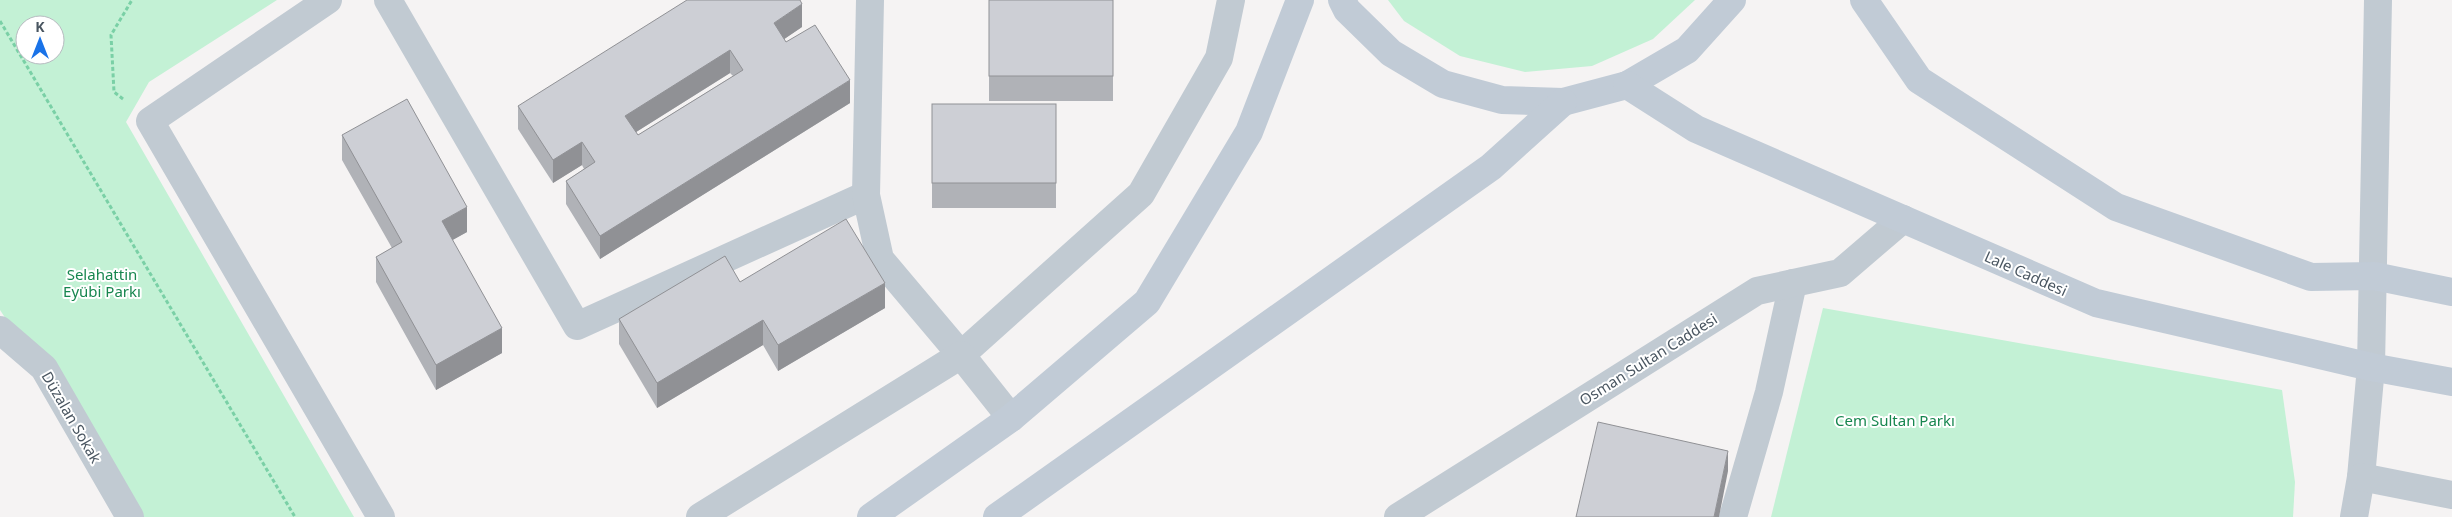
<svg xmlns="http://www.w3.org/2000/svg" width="2452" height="517" font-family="'Noto Sans',sans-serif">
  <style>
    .green { fill: #c3f1d5; fill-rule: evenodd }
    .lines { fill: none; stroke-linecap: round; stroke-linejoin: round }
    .path { stroke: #7ad0a6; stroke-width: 3; stroke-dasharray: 4 2.5; stroke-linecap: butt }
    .minor { stroke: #c1cad2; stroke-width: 28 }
    .tertiary { stroke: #c1cad2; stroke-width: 28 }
    .secondary { stroke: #c1cbd6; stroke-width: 28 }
    .wall { fill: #b0b2b7; fill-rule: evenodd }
    .shaded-wall { fill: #909195 }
    .building { fill: #cdcfd5; stroke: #909195; fill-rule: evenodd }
    .labels { text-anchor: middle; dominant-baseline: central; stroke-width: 4; stroke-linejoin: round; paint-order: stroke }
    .street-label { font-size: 15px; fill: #4a5661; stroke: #fff }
    .park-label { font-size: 15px; fill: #17864f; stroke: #fff }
  </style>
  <rect width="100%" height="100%" fill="#f5f3f3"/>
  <g class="green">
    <path d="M0,0H277L149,82L126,122L354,517H137L0,310ZM25,25H55V55H25Z"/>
    <polygon points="1388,0 1695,0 1653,39 1592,66 1525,72 1460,56 1404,21"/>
    <polygon points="1823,308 2282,390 2295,482 2293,517 1771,517"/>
  </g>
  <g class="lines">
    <g class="path">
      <polyline points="0,21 295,517"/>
      <polyline points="123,99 114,92 111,35 132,0"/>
    </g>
    <g class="minor">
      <polyline points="328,0 150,121 381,517"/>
      <polyline points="388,0 577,326 866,195"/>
      <polyline points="870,0 866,195 880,259 961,355 1141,194 1219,58 1231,0"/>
      <polyline points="0,330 44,368 130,517"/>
      <polyline points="700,517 961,355 1011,418"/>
      <polyline points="1733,517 1769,392 1793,283"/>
      <polyline points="2354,517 2361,477 2371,367 2378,0"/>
    </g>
    <g class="tertiary">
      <polyline points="2361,477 2452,495"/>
      <polyline points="1398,517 1757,291 1840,273 1903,219"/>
    </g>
    <g class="secondary">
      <polyline points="1342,0 1347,10 1391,53 1443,84 1502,100 1563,102 1627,85 1687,50 1732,0"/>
      <polyline points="1864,0 1919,80 2116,207 2311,277 2374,276 2452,292"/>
      <polyline points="1627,85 1696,129 2096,303 2371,367 2452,382"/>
      <polyline points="871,517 1011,418 1147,302 1249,132 1300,0"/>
      <polyline points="997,517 1491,167 1563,102"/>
    </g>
  </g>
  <g class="wall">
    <rect x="989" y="0" width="124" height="101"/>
    <path d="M802,27L784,39L786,42L850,103L600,259L566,204V181L584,169L582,165L553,183L518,129V106ZM730,73L733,76L638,135L636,132Z"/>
    <rect x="932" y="104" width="124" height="104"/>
    <polygon points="342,135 467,232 452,240 502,353 436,390 376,282 376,257 392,248 342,160"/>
    <polygon points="740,282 885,308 778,371 763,345 657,408 619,344 619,319"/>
  </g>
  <g class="shaded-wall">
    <polygon points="802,4 802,27 774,46 774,23"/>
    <polygon points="730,50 730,73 625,139 625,116"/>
    <polygon points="850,80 850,103 600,259 600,236"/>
    <polygon points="582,142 582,165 553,183 553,160"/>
    <polygon points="467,207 467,232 442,246 442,221"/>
    <polygon points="885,283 885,308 778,371 778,345"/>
    <polygon points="763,320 763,345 657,408 657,383"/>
    <polygon points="502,328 502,353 436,390 436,365"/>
    <polygon points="1728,451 1728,471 1719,517 1714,517"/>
  </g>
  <g class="building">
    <path d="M687,0H800L802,4L774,23L786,42L815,25L850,80L600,236L566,181L595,162L582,142L553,160L518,106ZM730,50L743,70L638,135L625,116Z"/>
    <rect x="989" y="0" width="124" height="76"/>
    <polygon points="407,99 467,207 442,221 502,328 436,365 376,257 402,242 342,135"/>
    <rect x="932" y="104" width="124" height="79"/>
    <polygon points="846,219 885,283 778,345 763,320 657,383 619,319 725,256 740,282"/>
    <polygon points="1598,422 1728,451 1714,517 1576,517"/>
  </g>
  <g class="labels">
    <g class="street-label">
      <text transform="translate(2026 273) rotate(24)">Lale Caddesi</text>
      <text transform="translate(1648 359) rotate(-32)">Osman Sultan Caddesi</text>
      <text transform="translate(72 417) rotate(60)">Düzalan Sokak</text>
    </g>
    <g class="park-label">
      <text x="102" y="274">Selahattin<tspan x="102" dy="17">Eyübi Parkı</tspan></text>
      <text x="1895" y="420">Cem Sultan Parkı</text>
    </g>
  </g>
  <g transform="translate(40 40)"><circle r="24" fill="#ffffff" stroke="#b7bbc0"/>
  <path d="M0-4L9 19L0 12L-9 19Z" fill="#1a73e8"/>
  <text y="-8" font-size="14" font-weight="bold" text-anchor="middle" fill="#4a5661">K</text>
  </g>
</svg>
